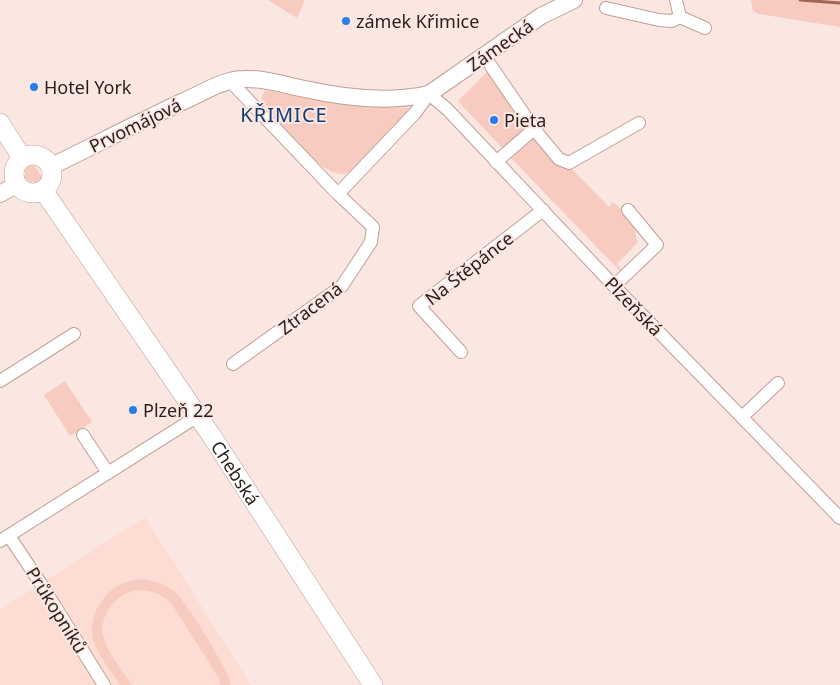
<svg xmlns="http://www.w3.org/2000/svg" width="840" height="685" font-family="'Noto Sans',sans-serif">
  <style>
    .built { fill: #fddcd3 }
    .green { fill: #f7cbbf }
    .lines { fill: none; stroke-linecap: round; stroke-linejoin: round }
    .stream { stroke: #a06555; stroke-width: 3 }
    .minor-casing { stroke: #bfa097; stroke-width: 14 }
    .tertiary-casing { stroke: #bfa097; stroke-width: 18 }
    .secondary-casing { stroke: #bfa097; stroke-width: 20 }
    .minor { stroke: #fff; stroke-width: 12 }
    .tertiary { stroke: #fff; stroke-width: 16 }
    .secondary { stroke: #fff; stroke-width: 19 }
    .poi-dot { fill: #287ee8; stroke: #fbe7e2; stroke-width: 2 }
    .labels { text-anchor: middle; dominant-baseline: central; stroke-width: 4; stroke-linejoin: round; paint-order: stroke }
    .poi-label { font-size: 18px; fill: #291e1b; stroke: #fbe7e2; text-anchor: start }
    .street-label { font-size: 18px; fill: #291e1b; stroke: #fbe7e2 }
    .quarter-label { font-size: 20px; letter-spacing: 1px; fill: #143c70; stroke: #fbe7e2 }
  </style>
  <rect width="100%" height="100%" fill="#fbe7e2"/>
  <polygon class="built" points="145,517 251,685 0,685 0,610"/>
  <g class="green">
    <polygon points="268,0 305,0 297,18"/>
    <polygon points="751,0 840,0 840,27 759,14 753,11"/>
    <polygon points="490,69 527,128 504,150 458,101"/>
    <path d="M265,90L338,104L411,108L354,169C351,171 347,174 344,174C314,174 278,120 261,98Z"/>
    <polygon points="533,138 539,140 571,168 609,207 613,202 635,221 636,238 638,242 617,264 622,270 620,271 510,157"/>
    <polygon points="34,165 42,177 37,182 31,182 25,178 25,172 27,167"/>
    <polygon points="65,381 92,422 70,436 44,395"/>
    <path d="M143,579C155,581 165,584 175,592C187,603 228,669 231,685H221L219,678L171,603C152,585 123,585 109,609C104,617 101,626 103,635C107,653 122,670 132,685H120C112,672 101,659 95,645C86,623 99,595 120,585C127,581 135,580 143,579Z"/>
  </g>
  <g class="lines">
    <polyline class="stream" points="800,0 840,3"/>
    <defs>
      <g id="minor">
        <polyline points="676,0 680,17"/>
        <polyline points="606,8 659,20 672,21 680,17"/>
        <polyline points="680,17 705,28"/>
        <polyline points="491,66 534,129 559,159 569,163 639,123"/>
        <polyline points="230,81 338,194 373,227 371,242 342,286 233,364"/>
        <polyline points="496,162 534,129"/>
        <polyline points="338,194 415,113 429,94 447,109 614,286 840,518"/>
        <polyline points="614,286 657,245 628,210"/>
        <polyline points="461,352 419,306 543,210"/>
        <polyline points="0,381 74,334"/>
        <polyline points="742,417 778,383"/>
        <polyline points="83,435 108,473"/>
        <polyline points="9,536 41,584 104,685"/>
        <polyline points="0,541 198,416"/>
      </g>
      <g id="tertiary">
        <path d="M50,167C95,145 139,122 184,101C203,93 223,79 244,79C264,78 285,85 305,89C345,98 388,103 429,94L541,16L574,0"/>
        <polyline points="0,194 16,185"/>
      </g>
      <g id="secondary">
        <polyline points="0,123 22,158"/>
        <circle cx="33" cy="174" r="19"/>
        <path id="s1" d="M43,190L211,435L373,685"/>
      </g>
    </defs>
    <use href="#minor" class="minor-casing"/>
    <use href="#tertiary" class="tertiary-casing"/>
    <use href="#secondary" class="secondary-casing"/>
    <use href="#minor" class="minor"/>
    <use href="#tertiary" class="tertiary"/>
    <use href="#secondary" class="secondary"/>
  </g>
  <g class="poi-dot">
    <circle cx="346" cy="21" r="5"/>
    <circle cx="34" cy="87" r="5"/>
    <circle cx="494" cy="120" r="5"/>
    <circle cx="133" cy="410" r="5"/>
  </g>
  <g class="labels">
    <g class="poi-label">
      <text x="356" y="21">zámek Křimice</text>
      <text x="44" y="87">Hotel York</text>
      <text x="504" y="120">Pieta</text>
      <text x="143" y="410">Plzeň 22</text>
    </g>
    <g class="street-label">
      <text transform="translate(500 45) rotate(-35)">Zámecká</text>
      <text transform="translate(135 125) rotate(-26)">Prvomájová</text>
      <text transform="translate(469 268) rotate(-38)">Na Štěpánce</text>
      <text transform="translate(634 306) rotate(46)">Plzeňská</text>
      <text transform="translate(310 308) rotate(-37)">Ztracená</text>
      <text stroke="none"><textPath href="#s1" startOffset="342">Chebská</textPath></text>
      <text transform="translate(57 610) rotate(58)">Průkopníků</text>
    </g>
    <g class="quarter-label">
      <text x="284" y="114">KŘIMICE</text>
    </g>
  </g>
</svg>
